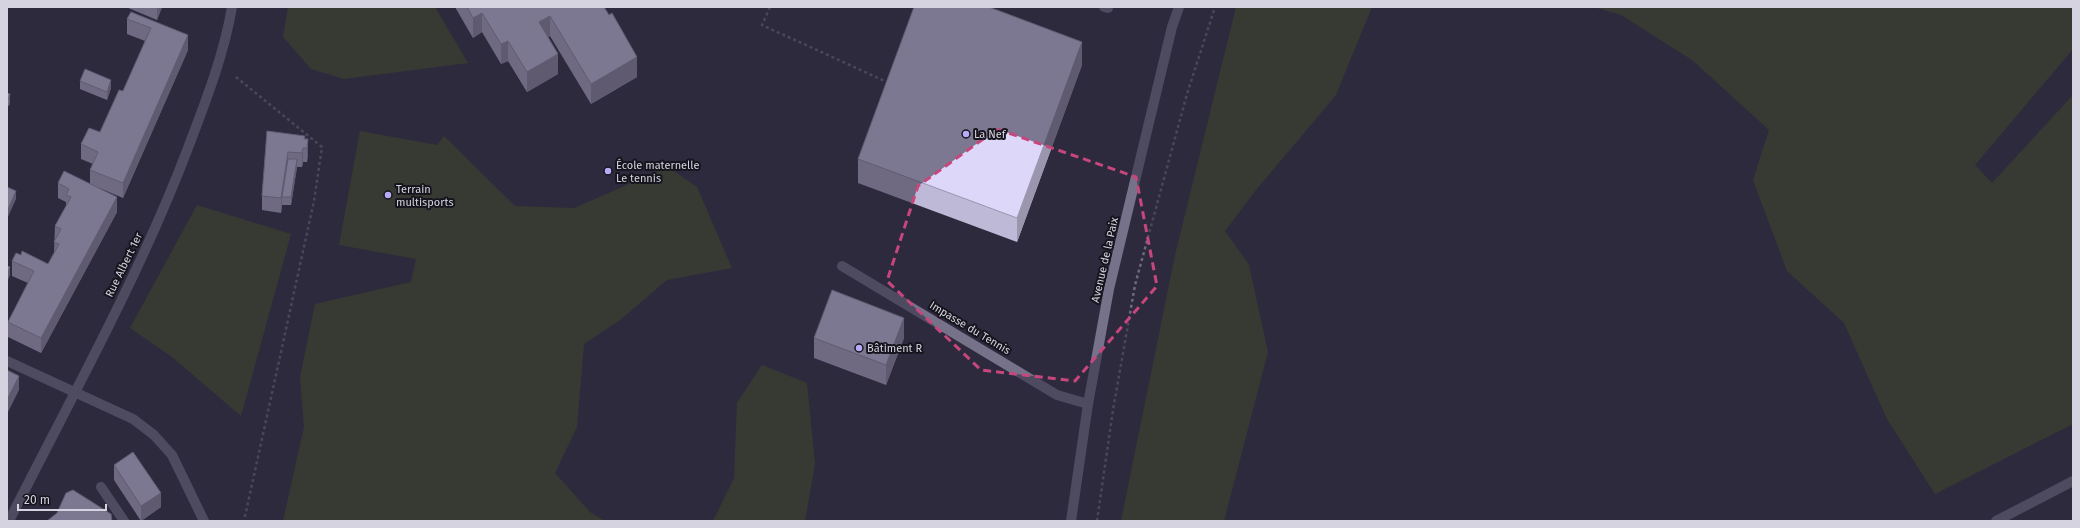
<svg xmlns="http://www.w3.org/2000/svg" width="2080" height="528" font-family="'Fira Sans',sans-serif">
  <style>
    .green { fill: #404e24 }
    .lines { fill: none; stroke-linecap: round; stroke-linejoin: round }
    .path { stroke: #6e6a7b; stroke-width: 2.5; stroke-dasharray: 3 3; stroke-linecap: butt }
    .street { stroke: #767289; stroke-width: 10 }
    .secondary { stroke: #767289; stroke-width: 10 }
    .wall { fill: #beb9d6 }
    .shaded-wall { fill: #9b96ae }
    .building { fill: #ddd7f9; stroke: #9b96ae }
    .marked { fill: none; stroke: #c7477c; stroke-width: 3; stroke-dasharray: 8 5; stroke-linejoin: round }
    .poi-dot { fill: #b7abf7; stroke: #16141d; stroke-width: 1.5 }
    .labels { text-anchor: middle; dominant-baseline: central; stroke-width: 4; stroke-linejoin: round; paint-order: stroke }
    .poi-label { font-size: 11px; fill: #d5d3df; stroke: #16141d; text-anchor: start }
    .street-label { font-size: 11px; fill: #d5d3df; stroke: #16141d }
  </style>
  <rect width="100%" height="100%" fill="#2e2a3e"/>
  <g class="green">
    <polygon points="288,7 435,7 468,63 344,79 311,69 283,37"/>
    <polygon points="1236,7 1372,7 1336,95 1256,190 1225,231 1249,265 1268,352 1224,521 1121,521 1175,255"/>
    <polygon points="1594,7 2073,7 2073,49 1975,165 1992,183 2073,95 2073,424 1935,494 1887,419 1844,323 1787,271 1753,180 1769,130 1692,60 1621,15"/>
    <polygon points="360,131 437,145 444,136 515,206 574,208 668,167 697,187 732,268 667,280 620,320 584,344 577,427 555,473 590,512 605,521 283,521 304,427 300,377 315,304 411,282 416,259 339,245"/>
    <polygon points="197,205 291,234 241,416 172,357 130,328"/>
    <polygon points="762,365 807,383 815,464 805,521 713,521 734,478 737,403"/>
  </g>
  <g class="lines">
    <g class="path">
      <polyline points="770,7 762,25 889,83"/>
      <polyline points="236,77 322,147 314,201 244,521"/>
      <polyline points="1097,521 1113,410 1135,285 1187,94 1215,7"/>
    </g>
    <g class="street">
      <polyline points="1104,7 1108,8"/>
      <polyline points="842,266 1057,395 1088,404"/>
      <polyline points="7,361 133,419 154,435 172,455 204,521"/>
      <polyline points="101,487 124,521"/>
    </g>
    <g class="secondary">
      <path d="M9,521C71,398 139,277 188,148C205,103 224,55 232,7"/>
      <polyline points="1071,521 1088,404 1109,289 1172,27 1179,7"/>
      <polyline points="1996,521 2073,481"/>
    </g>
  </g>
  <g class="wall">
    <polygon points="126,7 162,7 157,20"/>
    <polygon points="455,7 604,7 637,77 591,104 550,36 548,37 558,74 527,92 508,61 501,64 482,32 473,38"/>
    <polygon points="131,12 188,50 123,198 97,187 117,212 41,353 8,337 8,322 28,283 12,276 12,261 48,264 54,253 55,226 66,206 66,202 58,198 58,183 90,184 90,170 93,164 81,159 81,144 100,132 123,91 145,41 127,34 127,19"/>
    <polygon points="1082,65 1017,242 858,183 858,159"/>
    <polygon points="80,81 111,88 107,100 80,89"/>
    <polygon points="7,93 10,102 9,106 7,105"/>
    <polygon points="267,131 308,139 308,154 307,162 303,162 302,167 297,167 291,205 282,205 281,213 262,210 262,196"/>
    <polygon points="814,338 904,338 886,385 814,358"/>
    <polygon points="114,465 161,507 141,521 114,480"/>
  </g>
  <g class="shaded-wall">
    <polygon points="157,7 162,7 157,20"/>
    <polygon points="482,13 482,32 473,38 473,18"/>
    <polygon points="550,16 550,36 539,42 539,22"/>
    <polygon points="188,35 188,50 123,198 123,183"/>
    <polygon points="508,41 508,61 501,64 501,44"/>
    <polygon points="1082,42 1082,65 1017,242 1017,218"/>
    <polygon points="558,54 558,74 527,92 527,72"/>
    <polygon points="637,57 637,77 591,104 591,84"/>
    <polygon points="111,80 111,88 107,100 107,92"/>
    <polygon points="10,94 10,102 9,106 9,98"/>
    <polygon points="308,139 308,154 307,162 307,148"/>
    <polygon points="303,148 303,162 302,167 302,153"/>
    <polygon points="288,152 288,167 282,197 282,205 281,213 281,198"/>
    <polygon points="297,159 297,167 291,205 291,197"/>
    <polygon points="16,191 16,199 7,219 7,212"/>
    <polygon points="117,197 117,212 41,353 41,338"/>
    <polygon points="10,267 10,275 7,282 7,274"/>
    <polygon points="904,318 904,338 886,385 886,365"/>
    <polygon points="19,376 19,390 7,414 7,400"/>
    <polygon points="161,493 161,507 141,521 141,506"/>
  </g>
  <g class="building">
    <polygon points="467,7 604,7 609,15 612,13 637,57 591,84 550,16 539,22 558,54 527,72 508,41 501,44 482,13 473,18"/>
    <polygon points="914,7 989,7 1082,42 1017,218 858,159"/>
    <polygon points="131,12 188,35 123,183 90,170 98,152 81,144 89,128 100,132 119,90 123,91 151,28 127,19"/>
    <polygon points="85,69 111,80 107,92 80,81"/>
    <polygon points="7,93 10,94 9,98 7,98"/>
    <polygon points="267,131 305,136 304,139 308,139 307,148 303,148 302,153 288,152 281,198 262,196"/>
    <polygon points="288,159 297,159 291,197 282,197"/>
    <polygon points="64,171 117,197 41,338 8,322 34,271 12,261 16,253 21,255 22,251 48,264 59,244 54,242 61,229 55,226 71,197 66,195 69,189 58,183"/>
    <polygon points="7,187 16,191 7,212"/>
    <polygon points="7,266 10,267 7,274"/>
    <polygon points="832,290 904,318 886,365 814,338"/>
    <polygon points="7,370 19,376 7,400"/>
    <polygon points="133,452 161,493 141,506 114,465"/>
    <polygon points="73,490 111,514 112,521 47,521 57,513 66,493"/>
  </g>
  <path d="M0 0H2080V528H0ZM997,129L1136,177L1157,286L1075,381L981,370L887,281L918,186Z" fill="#2e2a3e" fill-opacity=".55" fill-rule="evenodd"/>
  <path class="marked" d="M997,129L1136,177L1157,286L1075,381L981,370L887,281L918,186Z"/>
  <g class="poi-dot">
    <circle cx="966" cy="134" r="4"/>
    <circle cx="608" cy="171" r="4"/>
    <circle cx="388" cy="195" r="4"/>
    <circle cx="859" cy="348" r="4"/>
  </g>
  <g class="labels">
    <g class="poi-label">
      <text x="974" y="134">La Nef</text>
      <text x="616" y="165">École maternelle<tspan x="616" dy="13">Le tennis</tspan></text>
      <text x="396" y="189">Terrain<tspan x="396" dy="13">multisports</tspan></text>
      <text x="867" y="348">Bâtiment R</text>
    </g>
    <g class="street-label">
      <text transform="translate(1105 260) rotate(-77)">Avenue de la Paix</text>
      <text transform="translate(124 265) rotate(-64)">Rue Albert 1er</text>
      <text transform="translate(970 328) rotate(31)">Impasse du Tennis</text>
    </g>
  </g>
  <rect width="2080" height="528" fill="none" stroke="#d5d3df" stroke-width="16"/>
  <path d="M18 504v6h88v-6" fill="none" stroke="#d5d3df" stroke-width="2"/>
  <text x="24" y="504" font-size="12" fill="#d5d3df" stroke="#16141d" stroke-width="3" paint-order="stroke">20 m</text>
</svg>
